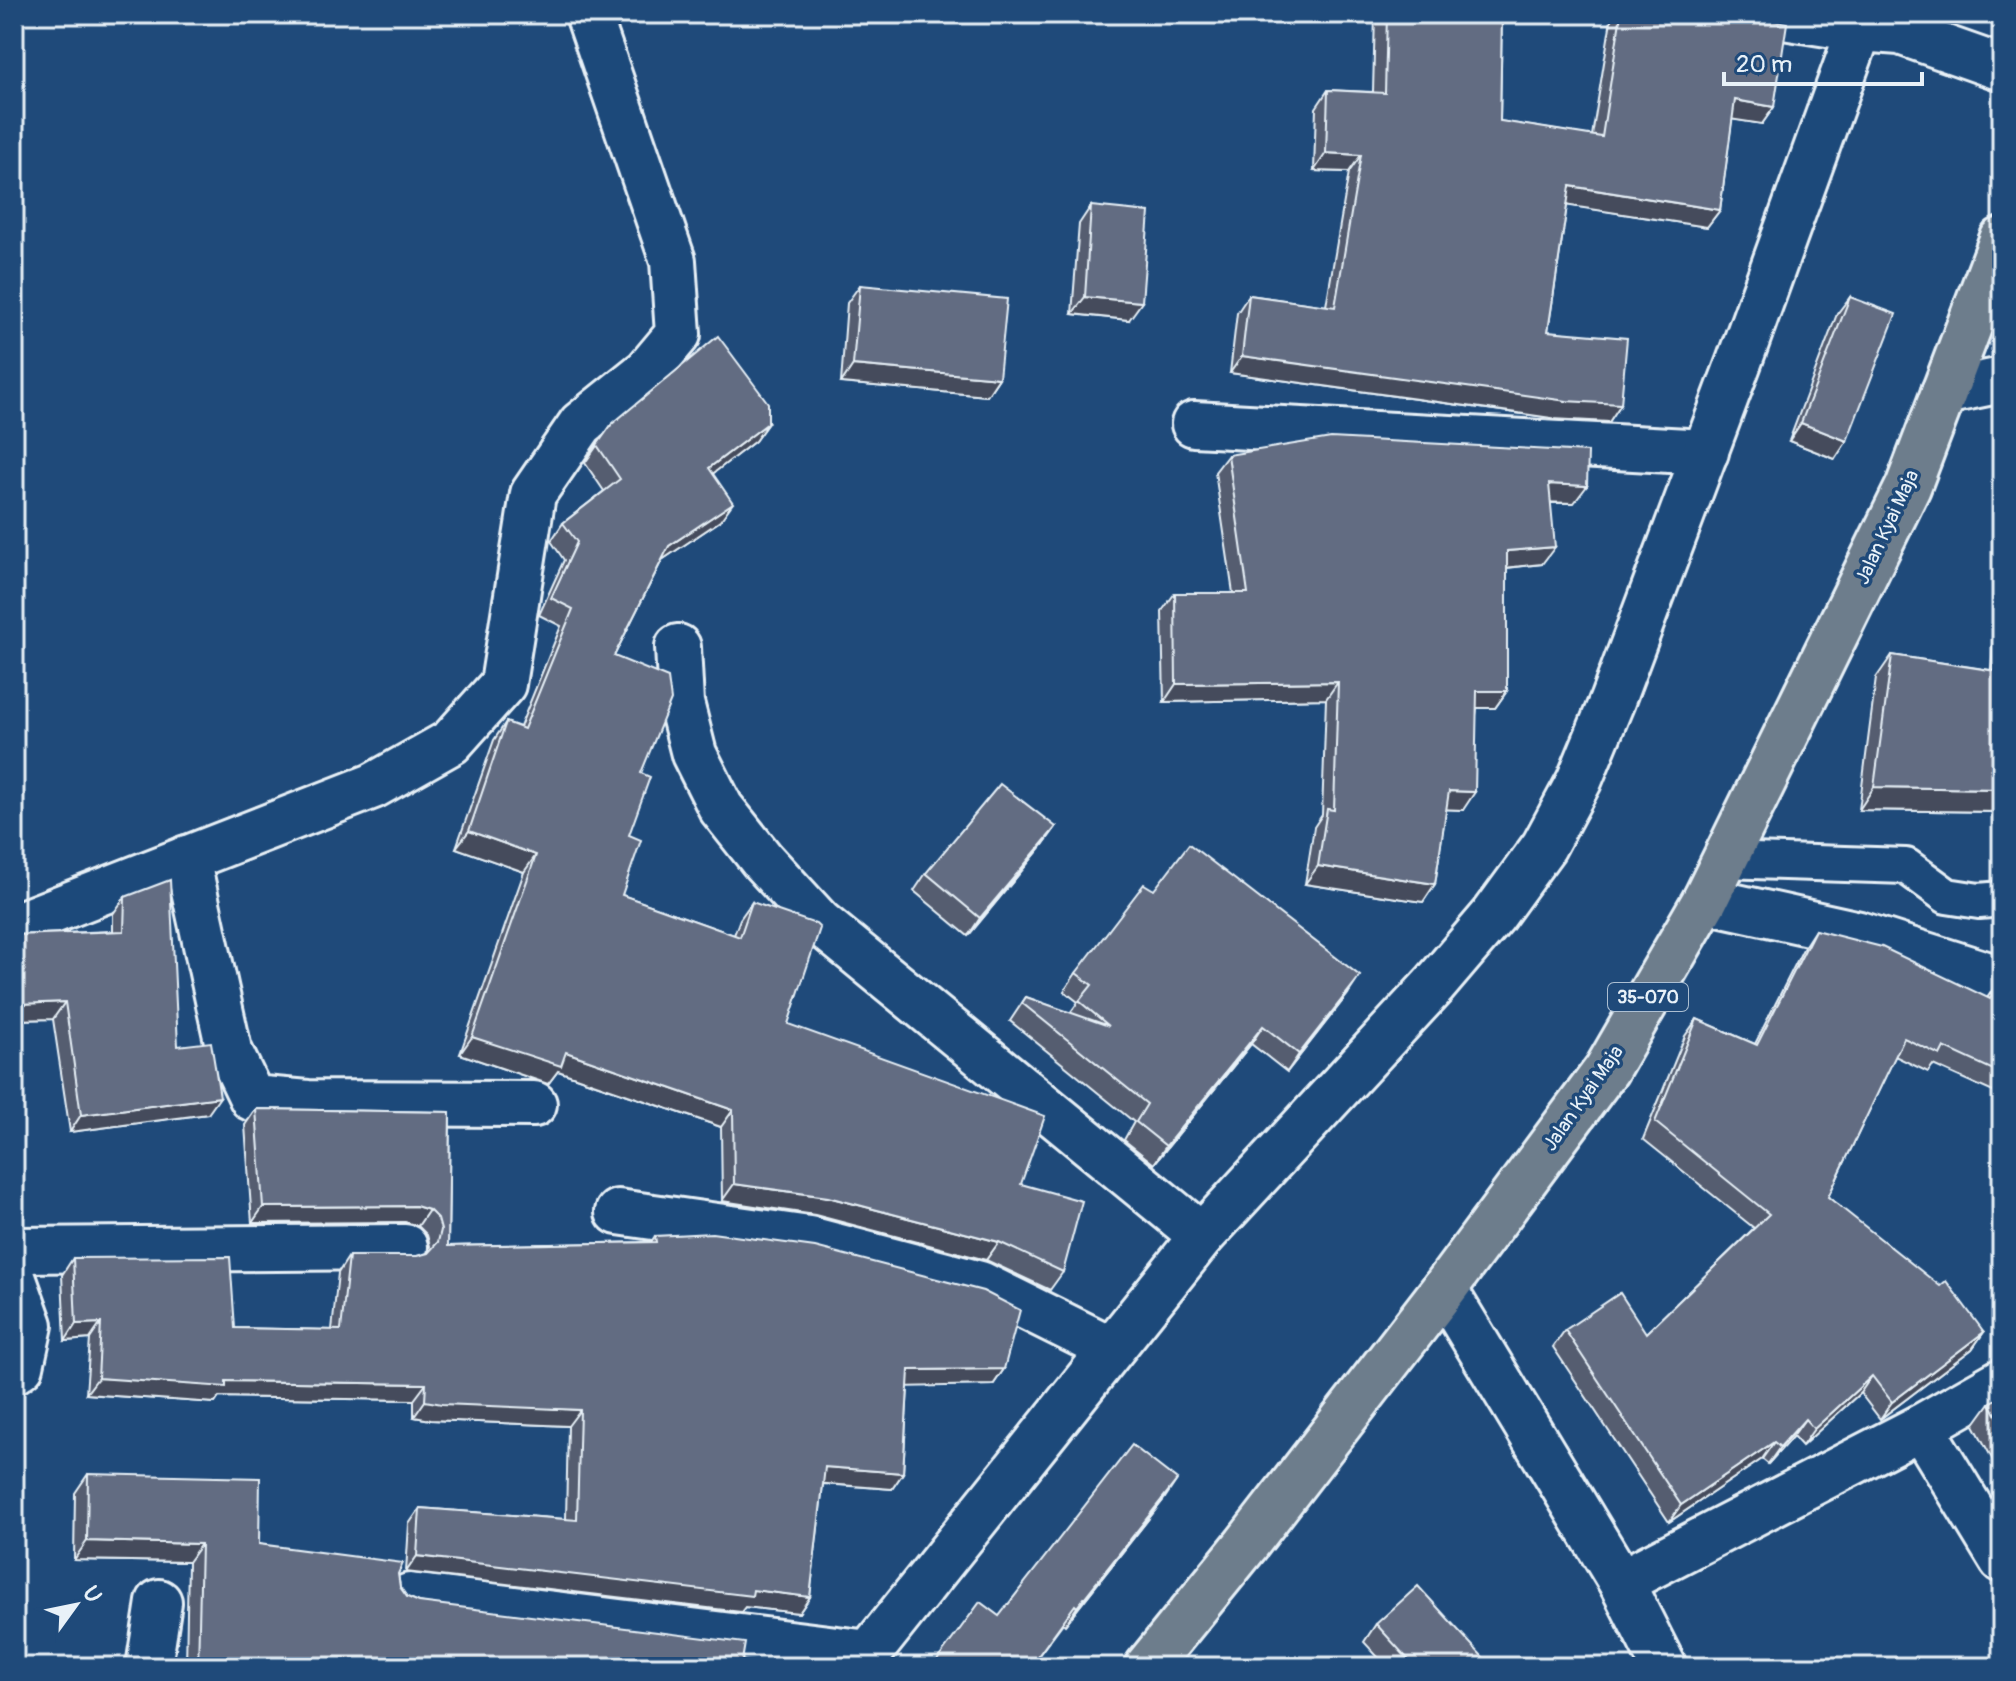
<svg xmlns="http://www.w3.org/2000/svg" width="2016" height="1681" font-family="Pangolin,sans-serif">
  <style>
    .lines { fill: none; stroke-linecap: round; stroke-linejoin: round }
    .service-casing { stroke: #e8f1f8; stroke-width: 40 }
    .minor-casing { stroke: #e8f1f8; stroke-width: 50 }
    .primary-casing { stroke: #e8f1f8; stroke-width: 50 }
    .service { stroke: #1f4a7a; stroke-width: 34 }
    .minor { stroke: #1f4a7a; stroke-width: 44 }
    .primary { stroke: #6d7d8c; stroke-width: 44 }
    .wall { fill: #545d70; stroke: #e8f1f8; stroke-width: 2 }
    .shaded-wall { fill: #454c5b; stroke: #e8f1f8; stroke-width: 2 }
    .building { fill: #626c82; stroke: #e8f1f8; stroke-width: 2 }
    .labels { text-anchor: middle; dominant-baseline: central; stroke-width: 7; stroke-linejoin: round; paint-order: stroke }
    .shield { fill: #1f4a7a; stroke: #acbfd2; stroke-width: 2 }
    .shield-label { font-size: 18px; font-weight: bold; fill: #e8f1f8 }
    .street-label { font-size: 20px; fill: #e8f1f8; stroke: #1f4a7a }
  </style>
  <rect width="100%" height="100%" fill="#1f4a7a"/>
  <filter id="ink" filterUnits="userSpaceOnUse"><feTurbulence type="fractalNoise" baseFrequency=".0125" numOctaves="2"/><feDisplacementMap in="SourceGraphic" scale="16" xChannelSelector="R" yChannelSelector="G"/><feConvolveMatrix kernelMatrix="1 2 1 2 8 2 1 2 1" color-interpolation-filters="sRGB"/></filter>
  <g filter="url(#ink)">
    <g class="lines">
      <defs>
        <polyline id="service" points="1724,860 1906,866 1947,896 1979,901 2002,899"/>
        <g id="minor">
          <polyline points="1765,14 1859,29 1900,32 2002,68"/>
          <polyline points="1944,392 2002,380"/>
          <polyline points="1194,424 1706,452"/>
          <polyline points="678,647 681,703 694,754 721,808 763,861 819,922 1202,1236"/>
          <polyline points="187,858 229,1050 252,1098 308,1103 534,1104"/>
          <polyline points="1705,900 1859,934 2002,979"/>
          <polyline points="14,926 373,786 451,742 503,684 533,494 581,424 647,371 678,334 673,261 588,14"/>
          <polyline points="618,1212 809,1239 980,1284 1111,1349"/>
          <polyline points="14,1250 405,1247"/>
          <polyline points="14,1280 30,1325 21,1366 14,1371"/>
          <polyline points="1444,1289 1621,1582 1664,1667"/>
          <polyline points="1921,1427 2002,1560"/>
          <polyline points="1621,1582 1921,1427 2002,1381"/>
          <polyline points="410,1596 869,1653"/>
          <polyline points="149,1667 159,1602"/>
          <polyline points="858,1667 1202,1236 1435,984 1493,916 1544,846 1579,781 1612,701 1739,362 1865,14"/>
        </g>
        <polyline id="primary" points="1147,1667 1246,1545 1444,1289 1607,1069 1705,900 1908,487 2002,240"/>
      </defs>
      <use href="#service" class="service-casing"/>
      <use href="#minor" class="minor-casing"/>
      <use href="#primary" class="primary-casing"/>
      <use href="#service" class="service"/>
      <use href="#minor" class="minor"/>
      <use href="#primary" class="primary"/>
    </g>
    <g class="wall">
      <polygon points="1375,14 1502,14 1500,121 1592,136 1612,14 1734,14 1774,107 1762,124 1732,119 1720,210 1707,227 1567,205 1548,331 1621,404 1609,422 1552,419 1552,418 1230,373 1237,313 1249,295 1326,306 1349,172 1314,171 1316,108 1328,90 1373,92"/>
      <polygon points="1091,206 1129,320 1072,314 1079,224"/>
      <polygon points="860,285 999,378 987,396 841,383 847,303"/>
      <polygon points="1850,297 1835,459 1789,441 1837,314"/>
      <polygon points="768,423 755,441 712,474 720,521 662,560 614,656 641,773 629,835 622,895 734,935 740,919 752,902 788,1024 1021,1184 1063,1272 1050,1290 986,1260 815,1215 722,1201 721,1127 558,1071 548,1084 460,1054 524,872 456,848 494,740 506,722 520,727 561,626 539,615 564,560 551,541 563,523 604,491 585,463 612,424"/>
      <polygon points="1228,455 1574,503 1550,503 1542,564 1507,568 1507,691 1495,708 1477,708 1463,810 1446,809 1435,884 1423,902 1305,884 1314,827 1322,815 1326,699 1164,702 1162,611 1175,593 1233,593 1215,472"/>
      <polygon points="2002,602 2002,839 2001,839 2000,812 1859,810 1876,678 1892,655 1991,670 1996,611"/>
      <polygon points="1056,827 1043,845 968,936 914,891 926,873"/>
      <polygon points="1154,890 1348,994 1287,1072 1251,1044 1154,1164 1124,1140 1134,1122 1010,1021 1026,997 1070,1013 1078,1002 1064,991 1076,973"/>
      <polygon points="125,897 178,1046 208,1114 70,1132 53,1019 14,1020 14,935 113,931 113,914"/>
      <polygon points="1815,930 1987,998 1996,985 2002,988 2002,1096 1933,1065 1928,1072 1895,1056 1828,1197 1984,1332 1972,1349 1880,1419 1860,1393 1802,1446 1793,1436 1768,1464 1762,1459 1669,1522 1553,1347 1565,1330 1646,1333 1754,1228 1643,1139 1685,1036 1697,1019 1755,1044 1804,947"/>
      <polygon points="256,1109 450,1112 448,1246 651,1242 655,1236 1004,1369 993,1385 908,1386 903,1473 892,1489 823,1484 810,1597 799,1613 745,1607 741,1612 406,1572 409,1524 420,1508 566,1519 568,1426 431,1420 414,1417 414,1400 219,1397 215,1403 86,1394 90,1339 65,1341 62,1275 73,1258 235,1328 332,1330 338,1273 349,1256 417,1256 428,1253 430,1246 427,1235 418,1226 405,1222 252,1223 245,1125"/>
      <polygon points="2002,1396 2002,1477 1974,1425 1990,1403"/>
      <polygon points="88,1474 259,1544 398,1574 400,1587 407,1597 419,1602 741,1667 186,1667 188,1562 74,1560 75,1493"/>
      <polygon points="1165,1498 1065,1625 1063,1623 1030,1667 932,1667 999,1616"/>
      <polygon points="1376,1624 1492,1667 1387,1667 1364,1642"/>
    </g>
    <g class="shaded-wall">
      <polygon points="1735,100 1774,107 1762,124 1723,118"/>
      <polygon points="1326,153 1361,155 1349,172 1314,171"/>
      <polygon points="1570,186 1720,210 1707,227 1558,204"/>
      <polygon points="1085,297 1142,302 1129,320 1072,314"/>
      <polygon points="1242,356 1621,404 1609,422 1552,419 1552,418 1230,373"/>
      <polygon points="853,365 999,378 987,396 841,383"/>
      <polygon points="768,423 755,441 697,486 709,468"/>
      <polygon points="1801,423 1847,441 1835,459 1789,441"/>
      <polygon points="1549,484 1587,486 1574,503 1536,502"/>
      <polygon points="733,503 720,521 656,564 669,546"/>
      <polygon points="1555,547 1542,564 1494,569 1507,551"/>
      <polygon points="1338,682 1326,699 1164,702 1176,684"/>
      <polygon points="1477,691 1507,691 1495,708 1465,708"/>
      <polygon points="1874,787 2002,789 2002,810 2000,812 1859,810"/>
      <polygon points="1449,791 1475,792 1463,810 1436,809"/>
      <polygon points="1056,827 1043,845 968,936 980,918"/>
      <polygon points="469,831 536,855 524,872 456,848"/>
      <polygon points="1318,866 1435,884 1423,902 1305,884"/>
      <polygon points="1360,976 1348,994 1287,1072 1299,1054"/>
      <polygon points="65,1002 53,1019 14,1020 14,1010 18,1004"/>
      <polygon points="1263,1026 1251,1044 1154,1164 1166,1146"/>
      <polygon points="472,1037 566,1052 733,1110 721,1127 558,1071 548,1084 460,1054"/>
      <polygon points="220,1097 208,1114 70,1132 81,1115"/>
      <polygon points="734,1184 828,1197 999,1242 986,1260 815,1215 722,1201"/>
      <polygon points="416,1206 429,1210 418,1226 405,1222 252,1223 263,1207"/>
      <polygon points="101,1323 90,1339 65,1341 76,1324"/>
      <polygon points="1984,1332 1972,1349 1880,1419 1892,1402"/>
      <polygon points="1004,1369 993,1385 898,1387 909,1370"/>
      <polygon points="1872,1376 1860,1393 1802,1446 1814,1429"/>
      <polygon points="98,1378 226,1381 426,1384 414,1400 219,1397 215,1403 86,1394"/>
      <polygon points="425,1401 580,1410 568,1426 431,1420 414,1417"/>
      <polygon points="1805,1419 1793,1436 1768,1464 1780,1447"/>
      <polygon points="1774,1442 1762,1459 1669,1522 1681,1505"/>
      <polygon points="825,1467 903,1473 892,1489 814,1483"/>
      <polygon points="1177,1480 1165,1498 1065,1625 1077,1607"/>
      <polygon points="87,1541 201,1544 188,1562 74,1560"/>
      <polygon points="417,1556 753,1590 810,1597 799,1613 745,1607 741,1612 406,1572"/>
    </g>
    <g class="building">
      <polygon points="1387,14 1502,14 1500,121 1602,137 1621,14 1734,14 1787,23 1774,107 1735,100 1720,210 1570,186 1548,331 1627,338 1621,404 1564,401 1567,401 1242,356 1249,295 1335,307 1361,155 1326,153 1328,90 1385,93"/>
      <polygon points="1091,206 1149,212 1142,302 1085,297"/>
      <polygon points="860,285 1007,299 999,378 853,365"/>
      <polygon points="1850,297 1896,314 1847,441 1801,423"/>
      <polygon points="718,336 768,403 768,423 709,468 733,503 669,546 614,656 668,678 671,700 641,773 650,777 629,835 641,840 622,895 740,937 752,902 816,924 820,928 788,1024 1045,1116 1021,1184 1082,1201 1063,1272 999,1242 828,1197 734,1184 733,1110 566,1052 561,1066 472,1037 536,855 469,831 506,722 524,729 573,609 551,598 577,542 563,523 620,479 597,445 612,424"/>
      <polygon points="1331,438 1588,452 1587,486 1549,484 1555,547 1507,551 1507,691 1477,691 1475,792 1449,791 1435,884 1318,866 1327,809 1334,810 1338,682 1176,684 1175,593 1248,593 1228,455"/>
      <polygon points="1892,655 2002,672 2002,789 1874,787"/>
      <polygon points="1000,784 1056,827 980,918 926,873"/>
      <polygon points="1189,844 1360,976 1299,1054 1263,1026 1166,1146 1136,1122 1147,1104 1022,1003 1026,997 1109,1026 1079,1001 1092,985 1076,973 1144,884 1154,890"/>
      <polygon points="170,880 178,1046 211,1042 220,1097 81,1115 65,1002 18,1004 14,935 124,931 125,897"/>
      <polygon points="1815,930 1882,947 1990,999 1996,985 2002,988 2002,1074 1944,1047 1940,1055 1904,1038 1828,1197 1940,1286 1946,1281 1984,1332 1892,1402 1872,1376 1814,1429 1805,1419 1780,1447 1774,1442 1681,1505 1565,1330 1620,1293 1646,1333 1769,1214 1655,1122 1697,1019 1757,1045"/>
      <polygon points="256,1109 450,1112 448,1246 656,1242 655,1236 712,1233 815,1247 983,1291 1020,1310 1004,1369 909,1370 903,1473 825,1467 810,1597 753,1590 752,1596 417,1556 420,1508 577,1520 580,1410 442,1404 425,1401 426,1384 226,1381 226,1387 98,1378 101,1323 76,1324 73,1258 230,1257 235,1328 341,1330 349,1256 417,1256 428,1253 438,1242 441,1230 438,1219 429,1210 416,1206 263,1207"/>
      <polygon points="2002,1396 2002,1425 1990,1403"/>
      <polygon points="1132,1445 1177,1480 1077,1607 1075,1605 1030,1667 932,1667 980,1602 999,1616"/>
      <polygon points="88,1474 260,1478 259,1544 403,1563 398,1574 400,1587 407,1597 419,1602 745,1643 741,1667 198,1667 201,1544 87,1541"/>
      <polygon points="1418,1586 1492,1667 1415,1667 1376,1624"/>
    </g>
  </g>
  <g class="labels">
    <rect class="shield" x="1608" y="983" width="80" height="28" rx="6"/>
    <g class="shield-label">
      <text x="1648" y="997">35-070</text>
    </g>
    <g class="street-label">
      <text transform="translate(1887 527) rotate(-65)">Jalan Kyai Maja</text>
      <text transform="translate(1583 1098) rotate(-55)">Jalan Kyai Maja</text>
    </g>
  </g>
  <rect width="2016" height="1681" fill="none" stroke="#1f4a7a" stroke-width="48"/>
  <rect x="24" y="24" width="1968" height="1633" fill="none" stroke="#e8f1f8" stroke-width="3" filter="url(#ink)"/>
  <g transform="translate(76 1605) rotate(57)" stroke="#1f4a7a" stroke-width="6" paint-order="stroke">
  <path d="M0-6L14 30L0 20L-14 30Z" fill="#e8f1f8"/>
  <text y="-12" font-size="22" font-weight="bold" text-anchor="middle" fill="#e8f1f8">U</text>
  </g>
  <path d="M1724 72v12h198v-12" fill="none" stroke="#e8f1f8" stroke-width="4"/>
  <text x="1736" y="72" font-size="24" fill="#e8f1f8" stroke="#1f4a7a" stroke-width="6" paint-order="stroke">20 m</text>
</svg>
